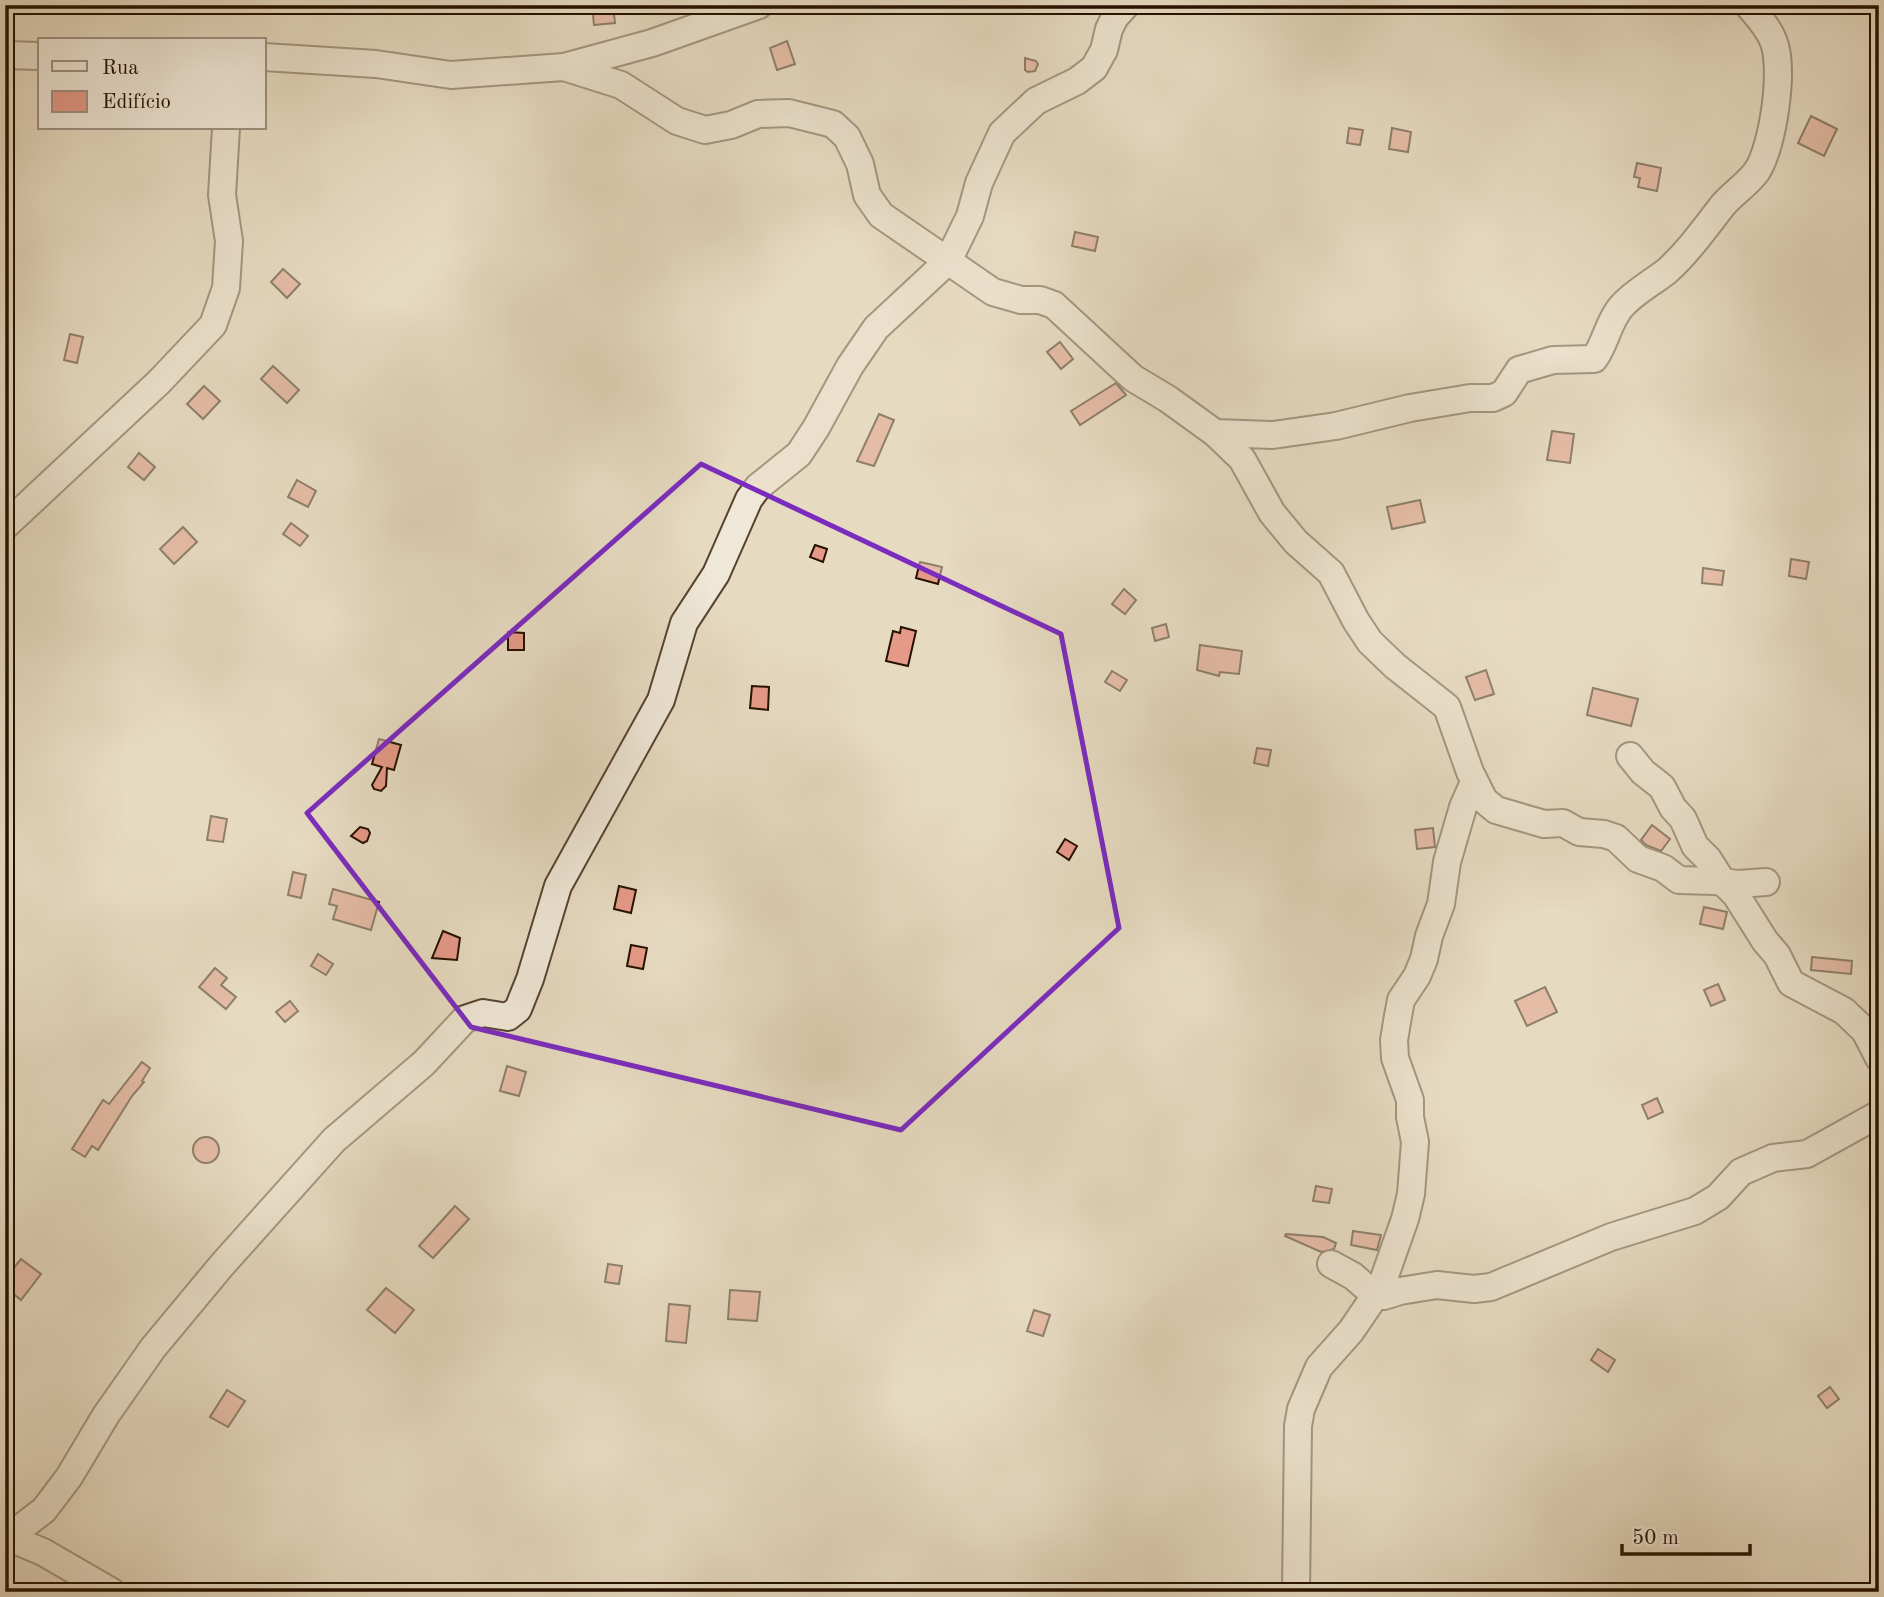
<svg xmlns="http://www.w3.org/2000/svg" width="1884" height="1597" font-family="'Old Standard TT',serif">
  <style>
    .building { fill: #e59a88; stroke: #251100; stroke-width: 2 }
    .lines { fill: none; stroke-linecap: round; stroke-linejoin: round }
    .minor-casing { stroke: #554330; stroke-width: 30 }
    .minor { stroke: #efe7d7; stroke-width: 26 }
    .marked { fill: none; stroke: #7b2cbf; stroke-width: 5; stroke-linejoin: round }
  </style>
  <rect width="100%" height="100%" fill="#e6dac1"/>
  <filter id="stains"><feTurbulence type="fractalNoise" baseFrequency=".00286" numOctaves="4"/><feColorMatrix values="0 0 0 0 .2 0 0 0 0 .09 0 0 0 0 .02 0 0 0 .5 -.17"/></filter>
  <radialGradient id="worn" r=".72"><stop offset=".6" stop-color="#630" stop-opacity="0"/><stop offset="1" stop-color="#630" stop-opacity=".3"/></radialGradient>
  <g class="building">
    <polygon points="592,5 613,5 615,23 594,25"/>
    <polygon points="787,41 795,64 777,70 770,48"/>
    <polygon points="1025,58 1036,61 1038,64 1035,71 1028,72 1025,70"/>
    <polygon points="1811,116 1837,129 1824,156 1798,143"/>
    <polygon points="1349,128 1363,130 1360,145 1347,143"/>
    <polygon points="1392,128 1411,132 1408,152 1389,149"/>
    <polygon points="1637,163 1661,168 1657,191 1638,187 1640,178 1634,177"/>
    <polygon points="1075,232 1098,237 1095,251 1072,246"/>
    <polygon points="283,269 300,284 287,298 271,282"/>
    <polygon points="70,334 83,337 77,363 64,360"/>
    <polygon points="1060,342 1073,359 1061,369 1047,352"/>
    <polygon points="273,366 299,390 287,403 261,379"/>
    <polygon points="1116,383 1126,395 1080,425 1071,411"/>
    <polygon points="204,386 220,401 203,419 187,404"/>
    <polygon points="879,414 894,420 874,466 857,461"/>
    <polygon points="1552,431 1574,434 1570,463 1547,460"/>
    <polygon points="139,453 155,467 144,480 128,467"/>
    <polygon points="297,480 316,491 308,507 288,497"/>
    <polygon points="1420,500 1425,522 1392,529 1387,507"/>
    <polygon points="291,523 308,536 300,546 283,534"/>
    <polygon points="183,527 197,542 174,564 160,549"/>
    <polygon points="815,545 827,549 823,562 810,557"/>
    <polygon points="1791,559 1809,562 1806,579 1789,576"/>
    <polygon points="920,562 942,567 938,584 916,578"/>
    <polygon points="1703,568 1724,571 1722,585 1702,583"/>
    <polygon points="1124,589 1136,600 1125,614 1112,604"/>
    <polygon points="1166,624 1169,637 1155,641 1152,628"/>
    <polygon points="901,627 916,631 908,666 886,661 893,631 900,633"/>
    <polygon points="508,632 524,633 524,650 508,650"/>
    <polygon points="1200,645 1242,651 1239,674 1220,672 1219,676 1197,670"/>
    <polygon points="1486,670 1494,694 1475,700 1466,677"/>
    <polygon points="1112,671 1127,680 1120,691 1105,682"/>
    <polygon points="752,686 769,687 768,710 750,708"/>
    <polygon points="1593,688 1638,699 1631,726 1587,715"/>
    <polygon points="379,739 401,745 394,770 387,768 386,786 381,791 374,789 372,785 382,767 372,764"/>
    <polygon points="1257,748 1271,750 1268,766 1254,763"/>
    <polygon points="211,816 227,819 223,842 207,840"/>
    <polygon points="1652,825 1670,839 1661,851 1646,845 1641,840"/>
    <polygon points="360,827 368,829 370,833 367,841 363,843 351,836"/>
    <polygon points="1433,828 1435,847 1417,849 1415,830"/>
    <polygon points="1065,839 1077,846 1069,860 1057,852"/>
    <polygon points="293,872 306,875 301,898 288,895"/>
    <polygon points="619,886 636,890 631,913 614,909"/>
    <polygon points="333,889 379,902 371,930 333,919 337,906 329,904"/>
    <polygon points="1704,907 1727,912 1723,929 1700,924"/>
    <polygon points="443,931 460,938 457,960 432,958"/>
    <polygon points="631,945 647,948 643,969 627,966"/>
    <polygon points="318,954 333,964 326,975 311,966"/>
    <polygon points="1812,957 1852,961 1851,974 1811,970"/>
    <polygon points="215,968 227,978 221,985 236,997 226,1009 199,987"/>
    <polygon points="1718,984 1725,1000 1711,1006 1704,990"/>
    <polygon points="1545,987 1557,1012 1527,1026 1515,1001"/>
    <polygon points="290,1001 298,1011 285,1022 276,1012"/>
    <polygon points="142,1062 150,1068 142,1081 144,1082 132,1096 98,1150 92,1146 85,1157 72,1149 103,1100 109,1104"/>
    <polygon points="507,1066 526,1072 519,1096 500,1091"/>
    <polygon points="1657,1098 1663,1112 1648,1119 1642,1105"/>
    <circle cx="206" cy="1150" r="13"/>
    <polygon points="1316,1186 1332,1189 1329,1203 1313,1201"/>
    <polygon points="455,1206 469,1219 433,1258 419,1246"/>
    <polygon points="1353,1231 1381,1235 1377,1250 1351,1245"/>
    <polygon points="1286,1234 1323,1237 1336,1243 1334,1249 1321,1252 1285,1236"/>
    <polygon points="21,1259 41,1274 21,1300 5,1287 5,1279"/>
    <polygon points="608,1264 622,1266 619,1284 605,1282"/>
    <polygon points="386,1288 414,1310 395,1333 367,1310"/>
    <polygon points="730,1290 760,1292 757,1321 728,1319"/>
    <polygon points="669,1304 690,1306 686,1343 666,1341"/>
    <polygon points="1034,1310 1050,1315 1043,1336 1027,1331"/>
    <polygon points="1598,1349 1615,1360 1608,1372 1591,1360"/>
    <polygon points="1830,1387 1839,1399 1827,1408 1818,1396"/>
    <polygon points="227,1390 245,1401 228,1427 210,1417"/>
  </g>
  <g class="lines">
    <defs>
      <g id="minor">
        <polyline points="5,55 40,56"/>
        <polyline points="264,57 376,64 451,75 564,67 652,43 759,5"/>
        <polyline points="564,67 621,85 677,121 705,130 731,125 758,114 789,113 833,124 847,137 860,164 867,195 881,215 993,292 1021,300 1040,300 1054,305 1133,378 1168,399 1215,433 1242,459 1272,513 1296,542 1331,573 1356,621 1370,642 1395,666 1447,707 1470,772 1484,800 1496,810 1544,824 1563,823 1579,832 1604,834 1616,838 1638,859 1663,868 1679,880 1715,881 1738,884 1766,882"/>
        <path d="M1215,433L1273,435L1336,426L1410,408L1470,398H1493L1504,393L1519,370L1553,360L1594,359C1606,343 1608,322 1621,307C1634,292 1652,283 1667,271C1689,251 1705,228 1723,205C1733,193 1748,184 1757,171C1773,147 1785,67 1773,40C1768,27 1757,16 1748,5"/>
        <polyline points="5,526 159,382 213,325 226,288 229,241 222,195 226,128"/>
        <polyline points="1630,756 1643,772 1662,787 1673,808 1683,819 1695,846 1708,859 1722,881 1736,895 1765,941 1777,955 1791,983 1844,1011 1865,1031 1879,1058"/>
        <polyline points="1331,1264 1353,1276 1376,1296 1384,1296 1400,1291 1437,1285 1474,1289 1491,1287 1611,1237 1695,1211 1718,1197 1741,1172 1773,1158 1807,1154 1879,1114"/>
        <polyline points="5,1536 43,1552 112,1592"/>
        <polyline points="5,1540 44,1510 69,1477 106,1415 153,1348 222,1265 334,1140 424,1063 465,1019 483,1013 508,1017 518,1009 530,979 558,886 661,700 684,623 716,574 749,499 758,487 799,454 816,428 850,366 876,328 948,261 970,216 979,183 1002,133 1036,101 1077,81 1094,68 1104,50 1109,29 1115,17 1126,5"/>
        <polyline points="1296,1592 1298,1426 1301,1409 1319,1367 1351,1331 1381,1287 1405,1219 1411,1194 1415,1142 1410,1117 1410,1100 1395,1058 1394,1040 1398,1016 1401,1000 1417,976 1424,959 1429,936 1441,904 1447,862 1463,807 1474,782"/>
      </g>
    </defs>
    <use href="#minor" class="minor-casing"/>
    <use href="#minor" class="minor"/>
  </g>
  <path d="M0 0H1884V1597H0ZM701,464L1061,634L1119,928L901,1130L471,1027L307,813Z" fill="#e6dac1" fill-opacity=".55" fill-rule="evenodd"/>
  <path class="marked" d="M701,464L1061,634L1119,928L901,1130L471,1027L307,813Z"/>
  <rect width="1884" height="1597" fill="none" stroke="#e6dac1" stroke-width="28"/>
  <rect x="7" y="7" width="1870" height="1583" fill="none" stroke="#251100" stroke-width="3.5"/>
  <rect x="14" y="14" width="1856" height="1569" fill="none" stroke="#251100" stroke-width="2"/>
  <rect x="38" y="38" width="228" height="91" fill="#efe7d7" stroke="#9e9181" stroke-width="2"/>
  <rect x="52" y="61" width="35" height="10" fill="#efe7d7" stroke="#9e9181" stroke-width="2"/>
  <text x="102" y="74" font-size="21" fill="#251100">Rua</text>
  <rect x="52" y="91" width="35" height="21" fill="#e59a88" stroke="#9e9181" stroke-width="2"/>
  <text x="102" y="108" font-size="21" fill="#251100">Edifício</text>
  <path d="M1622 1544v10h128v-10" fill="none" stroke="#251100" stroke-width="3.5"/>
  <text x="1632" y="1544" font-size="21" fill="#251100" stroke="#efe7d7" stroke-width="5" paint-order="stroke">50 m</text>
  <rect width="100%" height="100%" filter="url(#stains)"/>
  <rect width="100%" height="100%" fill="url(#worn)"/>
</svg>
